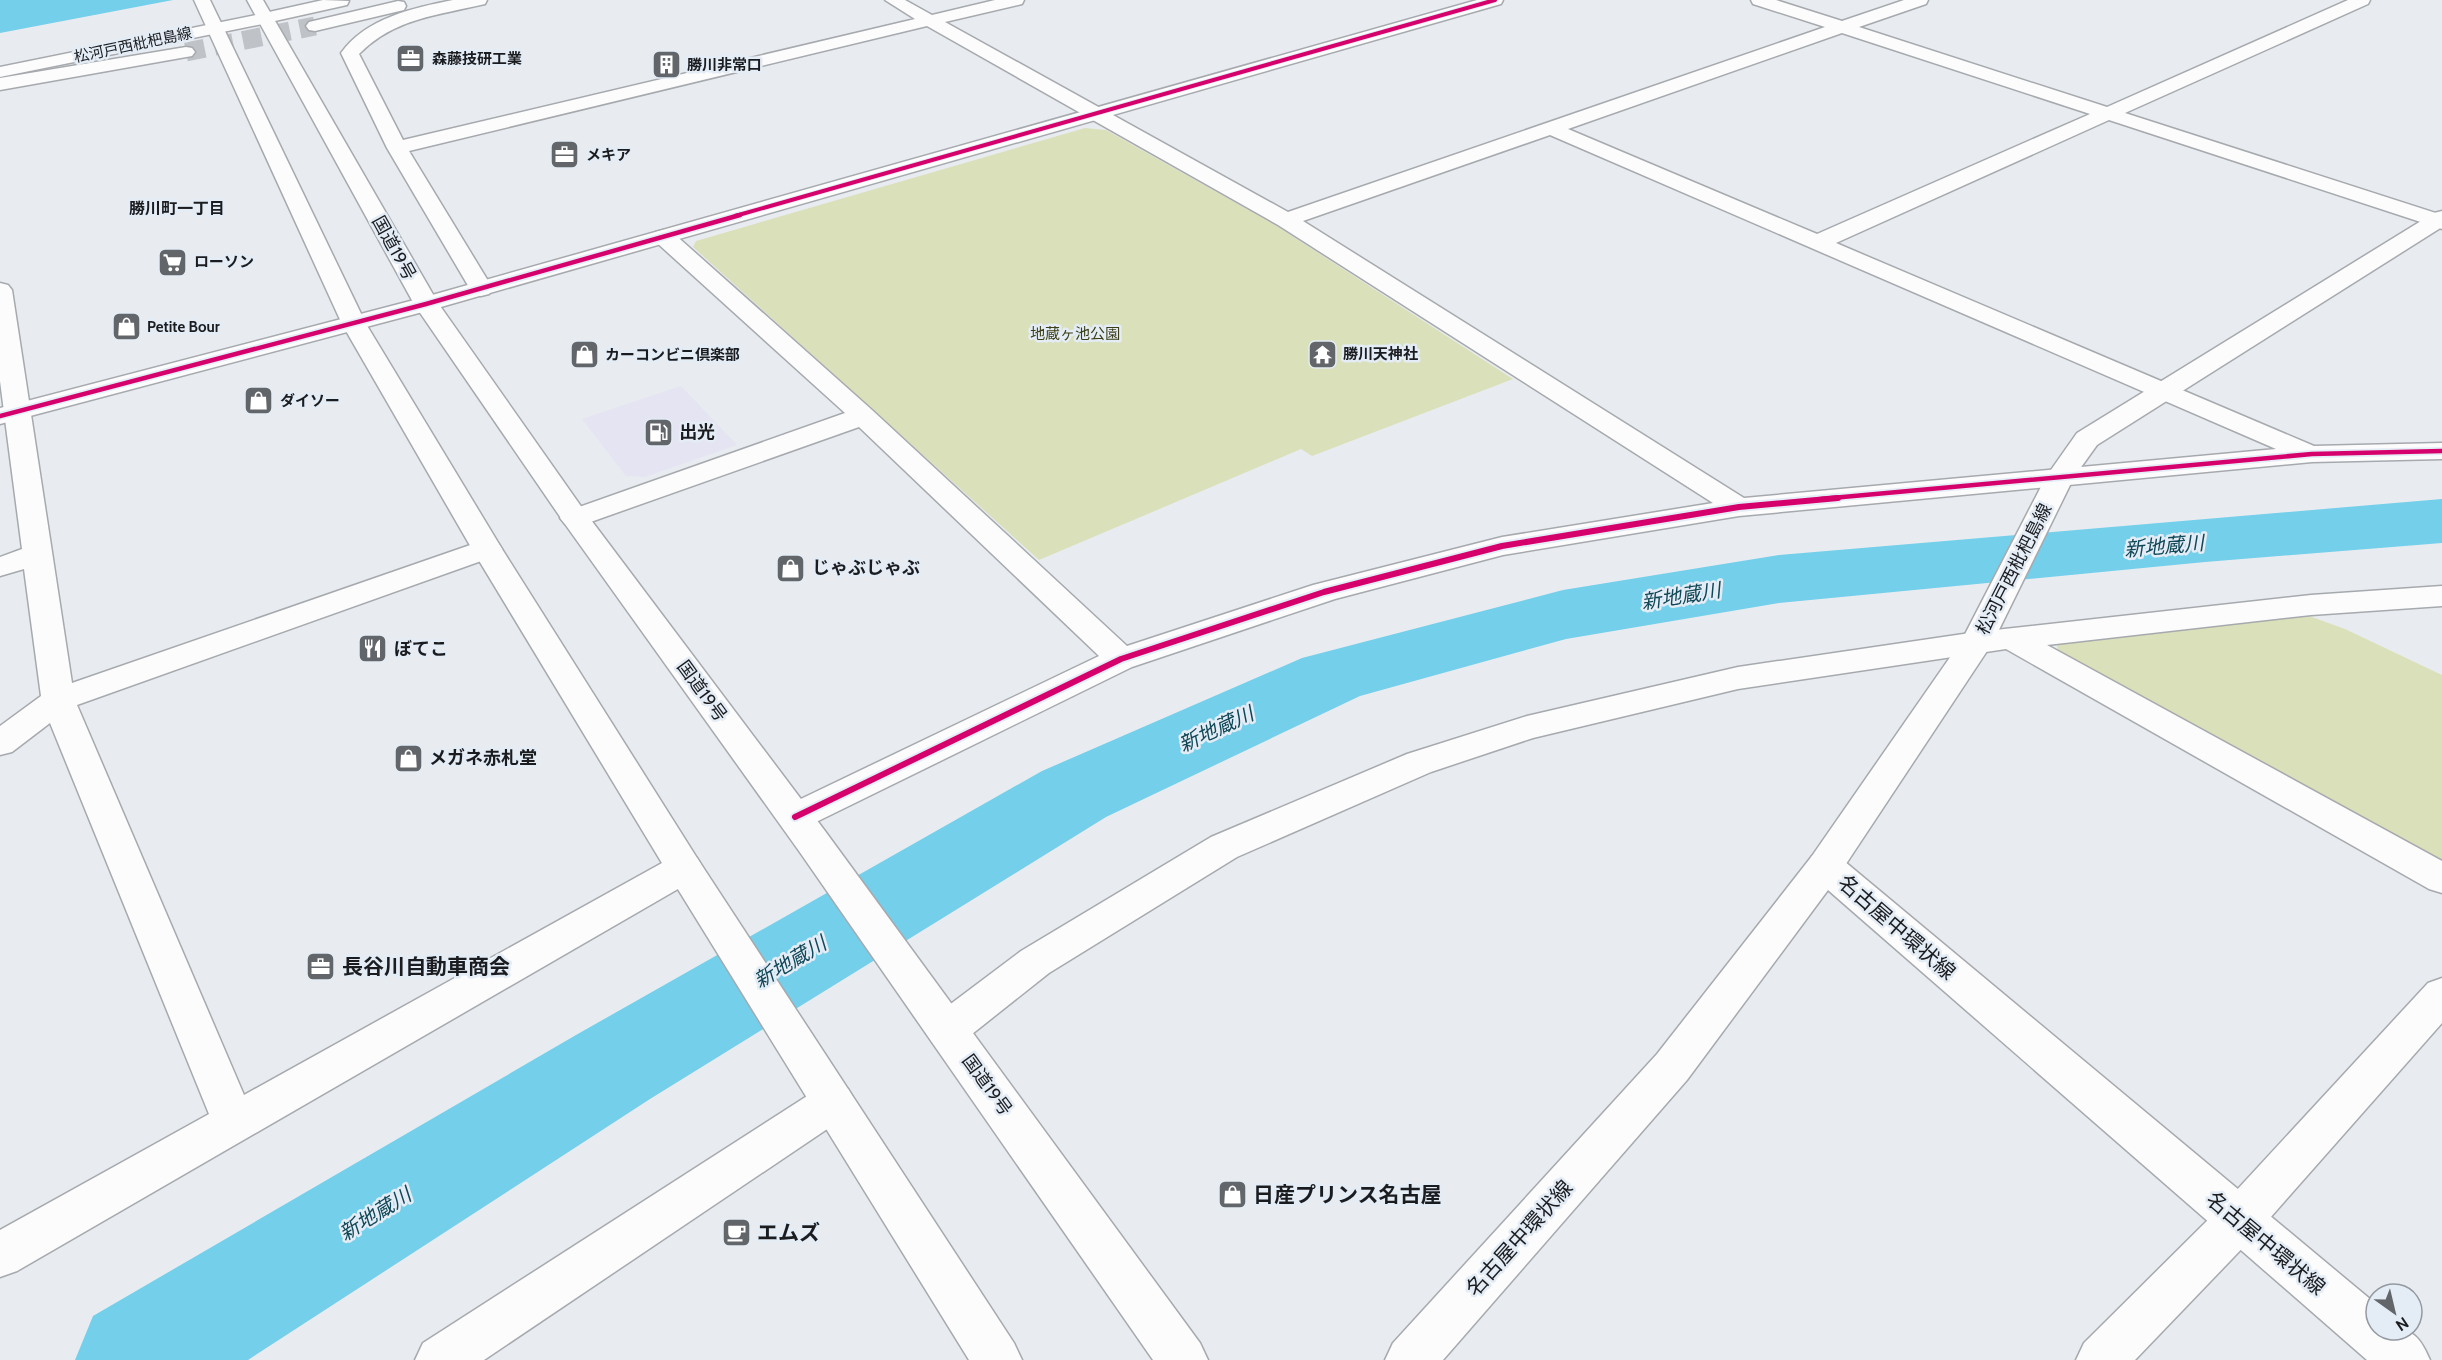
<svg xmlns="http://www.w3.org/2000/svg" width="2442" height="1360" font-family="Cabin,'Noto Sans JP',sans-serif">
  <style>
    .commercial { fill: #e5e4f2 }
    .green { fill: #dae0b9 }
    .water { fill: #73cfea }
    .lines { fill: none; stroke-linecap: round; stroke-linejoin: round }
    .river { fill: #73cfea; fill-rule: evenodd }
    .minor-tunnel { stroke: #bfc2c7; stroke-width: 19; stroke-dasharray: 19 10; stroke-linecap: butt }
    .minor-casing { stroke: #a6a9ad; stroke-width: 3 }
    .tertiary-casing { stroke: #a6a9ad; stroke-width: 3 }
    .secondary-casing { stroke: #a6a9ad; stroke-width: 3 }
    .primary-casing { stroke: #a6a9ad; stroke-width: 3 }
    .trunk-casing { stroke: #a6a9ad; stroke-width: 3 }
    .minor { fill: #fcfcfd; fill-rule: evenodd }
    .tertiary { fill: #fcfcfd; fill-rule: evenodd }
    .secondary { fill: #fcfcfd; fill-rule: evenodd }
    .primary { fill: #fcfcfd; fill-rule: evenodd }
    .trunk { fill: #fcfcfd; fill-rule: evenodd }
    .cycleway-far2-casing { stroke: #e4ecf5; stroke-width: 6 }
    .cycleway-far1-casing { stroke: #e4ecf5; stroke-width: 8 }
    .cycleway-casing { stroke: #e4ecf5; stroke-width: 10 }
    .cycleway-far2 { stroke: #d6006c; stroke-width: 4 }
    .cycleway-far1 { stroke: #d6006c; stroke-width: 4.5 }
    .cycleway { stroke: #d6006c; stroke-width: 6 }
    .labels { text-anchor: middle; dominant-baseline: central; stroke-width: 5; stroke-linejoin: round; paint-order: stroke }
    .far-street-label { font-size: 15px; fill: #1a1c20; stroke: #e4ecf5 }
    .far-poi-label { font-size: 15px; font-weight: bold; fill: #1a1c20; stroke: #e4ecf5; text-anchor: start }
    .far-park-label { font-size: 15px; fill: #3b3e16; stroke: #e4ecf5 }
    .far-neighbourhood-label { font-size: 16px; font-weight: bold; fill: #1a1c20; stroke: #e4ecf5 }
    .street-label { font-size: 18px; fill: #1a1c20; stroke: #e4ecf5 }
    .poi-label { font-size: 18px; font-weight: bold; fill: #1a1c20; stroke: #e4ecf5; text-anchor: start }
    .water-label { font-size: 20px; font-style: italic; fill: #104756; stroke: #e4ecf5 }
    .near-street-label { font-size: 21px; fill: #1a1c20; stroke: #e4ecf5 }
    .near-poi-label { font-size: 21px; font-weight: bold; fill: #1a1c20; stroke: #e4ecf5; text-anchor: start }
  </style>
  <rect width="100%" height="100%" fill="#e8ecf1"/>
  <polygon class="commercial" points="681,386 737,445 645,477 626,476 582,419"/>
  <g class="green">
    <polygon points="1085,128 1106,130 1275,225 1513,379 1312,456 1301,449 1039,560 693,247 696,241"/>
    <polygon points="2309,616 2345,629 2442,675 2442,866 2058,652 2057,644"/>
  </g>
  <polygon class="water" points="0,0 173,0 0,33"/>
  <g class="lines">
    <polygon class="river" points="2442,499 2442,543 2205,562 1779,603 1566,639 1360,696 1106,817 650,1099 248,1360 75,1360 93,1316 576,1035 1042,771 1302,658 1563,590 1779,555"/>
    <polyline class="minor-tunnel" points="186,52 315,26"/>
    <defs>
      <g id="minor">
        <polygon points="323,0 349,1 347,5 266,23 260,22 257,18 260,14"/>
        <path d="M453,0H487L485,4C439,15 394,18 359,54L403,140L915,19L885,0H905L932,15L995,0H1024L1022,4L945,22L1288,212L1825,27L1753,4L1751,0H1776L1842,21L1904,0H1928L1926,4L1859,27L2107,107L2348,0H2370L2368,4L2125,113L2442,215V229L2109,120L1836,243L2314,446L2442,443V459L2312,462L1739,516L1503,555L1335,599L1132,667L808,826L795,830L782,826L777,817L782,808L1099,656L859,427L585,524L575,527L565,524L560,518L565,512L845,413L656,242L653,237L656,232L664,230L672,232L872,410L1127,646L1313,585L1502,537L1713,503L1278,225L927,26L409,151L493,289L489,294L481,296L473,294L387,148L341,53C366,18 413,8 453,0ZM1842,33L2090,114L1817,234L1568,129ZM1550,135L2276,449L1744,498L1303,221Z"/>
        <polygon points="398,1 404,2 406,6 404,10 315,31 309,30 306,26 309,22"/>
        <polygon points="186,47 192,48 195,52 192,56 0,90 0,78"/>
        <polygon points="0,283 8,285 12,290 72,683 476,543 487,540 498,543 502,549 498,555 77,705 244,1095 671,858 684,854 697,858 703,868 697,878 17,1271 0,1277 0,1230 209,1114 50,723 12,752 0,755 0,726 41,696 24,569 0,576 0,557 22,549 0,381"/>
        <polygon points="2442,586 2442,606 2311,615 2047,645 2442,861 2442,893 2429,889 2006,649 1738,689 1533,738 1431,772 1237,857 1049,973 962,1042 947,1047 932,1042 926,1030 932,1018 1021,951 1211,837 1407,754 1527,716 1738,667 1977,632 2311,595"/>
        <polygon points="2442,978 2442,1023 2255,1235 2135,1360 2076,1360 2084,1343 2223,1205 2428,983"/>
        <polygon points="833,1083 848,1089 855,1102 848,1115 484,1360 415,1360 423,1343 818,1089"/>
      </g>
      <polygon id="tertiary" points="1477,0 1503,0 1501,4 434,309 0,424 0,408 418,299"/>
      <g id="secondary">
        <polygon points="266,13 272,14 275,18 272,22 0,77 0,67"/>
        <polygon points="2442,211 2442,227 2097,445 2074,477 1993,642 1838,876 1825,880 1812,876 1806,866 1812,856 1962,640 2046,477 2077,433 2434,213"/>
      </g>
      <path id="primary" d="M1825,852L1838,856L2376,1304V1330C2408,1330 2416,1327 2430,1360H2367L1828,890L1687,1080L1443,1360H1385L1393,1343L1657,1054L1812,856Z"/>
      <g id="trunk">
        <polygon points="194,0 210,0 366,324 502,549 697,858 1014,1343 1022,1360 969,1360 671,878 472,549 342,324"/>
        <polygon points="247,0 263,0 438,303 585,512 825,831 1200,1343 1208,1360 1153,1360 799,851 565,524 414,304"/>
      </g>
    </defs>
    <use href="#minor" class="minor-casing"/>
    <use href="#tertiary" class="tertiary-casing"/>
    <use href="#secondary" class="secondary-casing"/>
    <use href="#primary" class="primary-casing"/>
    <use href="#trunk" class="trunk-casing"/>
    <use href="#minor" class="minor"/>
    <use href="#tertiary" class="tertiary"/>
    <use href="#secondary" class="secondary"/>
    <use href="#primary" class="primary"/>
    <use href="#trunk" class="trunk"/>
    <defs>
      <polyline id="cycleway-far2" points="735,216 1495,0"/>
      <g id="cycleway-far1">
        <polyline points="0,416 426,304 740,215"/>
        <polyline points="1821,499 2312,454 2442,451"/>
      </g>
      <polyline id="cycleway" points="795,817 1121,659 1324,592 1502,546 1739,507 1838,498"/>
    </defs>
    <use href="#cycleway-far2" class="cycleway-far2-casing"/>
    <use href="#cycleway-far1" class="cycleway-far1-casing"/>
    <use href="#cycleway" class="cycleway-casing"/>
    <use href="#cycleway-far2" class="cycleway-far2"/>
    <use href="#cycleway-far1" class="cycleway-far1"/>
    <use href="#cycleway" class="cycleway"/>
  </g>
  <defs>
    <symbol id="office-square" viewBox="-11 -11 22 22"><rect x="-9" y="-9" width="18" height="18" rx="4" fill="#626569" stroke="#e4ecf5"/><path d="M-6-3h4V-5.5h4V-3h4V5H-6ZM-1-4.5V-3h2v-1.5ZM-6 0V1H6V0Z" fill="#fff"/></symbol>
    <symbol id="building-square" viewBox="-11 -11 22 22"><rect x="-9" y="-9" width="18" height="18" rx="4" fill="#626569" stroke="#e4ecf5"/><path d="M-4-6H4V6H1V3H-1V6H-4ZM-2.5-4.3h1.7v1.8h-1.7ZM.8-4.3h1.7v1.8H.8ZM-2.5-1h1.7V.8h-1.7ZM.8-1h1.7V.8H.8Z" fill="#fff"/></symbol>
    <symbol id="supermarket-square" viewBox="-11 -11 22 22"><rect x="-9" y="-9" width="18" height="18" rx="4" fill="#626569" stroke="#e4ecf5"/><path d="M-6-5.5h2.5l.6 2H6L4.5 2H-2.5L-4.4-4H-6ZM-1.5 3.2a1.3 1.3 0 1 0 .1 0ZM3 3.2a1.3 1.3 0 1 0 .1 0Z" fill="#fff"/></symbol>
    <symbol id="shop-square" viewBox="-11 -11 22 22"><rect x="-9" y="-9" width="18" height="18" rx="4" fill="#626569" stroke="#e4ecf5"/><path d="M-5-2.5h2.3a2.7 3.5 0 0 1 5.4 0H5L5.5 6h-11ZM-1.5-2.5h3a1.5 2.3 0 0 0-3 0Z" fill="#fff"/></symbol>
    <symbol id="temple-square" viewBox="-11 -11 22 22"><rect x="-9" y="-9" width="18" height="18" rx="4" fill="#626569" stroke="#e4ecf5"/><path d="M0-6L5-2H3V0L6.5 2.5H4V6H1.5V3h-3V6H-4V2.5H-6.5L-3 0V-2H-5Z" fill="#fff"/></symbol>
    <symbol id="fuel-square" viewBox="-11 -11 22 22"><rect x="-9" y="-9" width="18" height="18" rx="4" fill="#626569" stroke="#e4ecf5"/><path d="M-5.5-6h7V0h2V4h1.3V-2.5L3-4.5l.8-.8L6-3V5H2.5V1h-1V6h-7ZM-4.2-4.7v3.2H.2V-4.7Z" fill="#fff"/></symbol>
    <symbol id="restaurant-square" viewBox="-11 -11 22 22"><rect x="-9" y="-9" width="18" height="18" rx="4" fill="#626569" stroke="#e4ecf5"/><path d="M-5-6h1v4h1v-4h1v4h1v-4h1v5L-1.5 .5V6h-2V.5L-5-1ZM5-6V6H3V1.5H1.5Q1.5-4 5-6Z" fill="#fff"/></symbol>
    <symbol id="cafe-square" viewBox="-11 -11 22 22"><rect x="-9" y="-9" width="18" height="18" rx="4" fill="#626569" stroke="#e4ecf5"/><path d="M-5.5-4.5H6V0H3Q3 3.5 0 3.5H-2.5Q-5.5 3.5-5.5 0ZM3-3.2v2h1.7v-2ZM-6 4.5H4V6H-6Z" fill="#fff"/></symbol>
  </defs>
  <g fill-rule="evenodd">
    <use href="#office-square" x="394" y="42" width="33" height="33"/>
    <use href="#building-square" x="650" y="48" width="33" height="33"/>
    <use href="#office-square" x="548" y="138" width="33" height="33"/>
    <use href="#supermarket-square" x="156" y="246" width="33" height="33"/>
    <use href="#shop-square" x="110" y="310" width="33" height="33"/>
    <use href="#temple-square" x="1306" y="338" width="33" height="33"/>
    <use href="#shop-square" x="568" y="338" width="33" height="33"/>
    <use href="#shop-square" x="242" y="384" width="33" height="33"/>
    <use href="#fuel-square" x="642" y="416" width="33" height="33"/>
    <use href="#shop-square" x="774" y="552" width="33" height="33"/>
    <use href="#restaurant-square" x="356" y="632" width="33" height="33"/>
    <use href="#shop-square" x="392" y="742" width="33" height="33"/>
    <use href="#office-square" x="304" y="950" width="33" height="33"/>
    <use href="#shop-square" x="1216" y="1178" width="33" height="33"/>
    <use href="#cafe-square" x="720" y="1216" width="33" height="33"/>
  </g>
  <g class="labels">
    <g class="far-street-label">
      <text transform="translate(133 45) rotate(-12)">松河戸西枇杷島線</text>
    </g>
    <g class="far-poi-label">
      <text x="432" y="59">森藤技研工業</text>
      <text x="687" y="65">勝川非常口</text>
      <text x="586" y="155">メキア</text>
      <text x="194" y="262">ローソン</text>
      <text x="147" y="327">Petite Bour</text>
      <text x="1343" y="354">勝川天神社</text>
      <text x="605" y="355">カーコンビニ倶楽部</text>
      <text x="280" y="401">ダイソー</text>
    </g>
    <g class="far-park-label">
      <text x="1075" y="334">地蔵ヶ池公園</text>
    </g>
    <g class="far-neighbourhood-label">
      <text x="177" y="208">勝川町一丁目</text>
    </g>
    <g class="street-label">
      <text transform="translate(394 248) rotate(61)">国道19号</text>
      <text transform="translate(2014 569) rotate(-63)">松河戸西枇杷島線</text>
      <text transform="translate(702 691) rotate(54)">国道19号</text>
      <text transform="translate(987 1085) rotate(54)">国道19号</text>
    </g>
    <g class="poi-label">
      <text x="679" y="432">出光</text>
      <text x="812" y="568">じゃぶじゃぶ</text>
      <text x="394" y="649">ぼてこ</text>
      <text x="429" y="758">メガネ赤札堂</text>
    </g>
    <g class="water-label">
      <text transform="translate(2164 546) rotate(-5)">新地蔵川</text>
      <text transform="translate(1681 596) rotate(-9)">新地蔵川</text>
      <text transform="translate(1216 729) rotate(-25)">新地蔵川</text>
      <text transform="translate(790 962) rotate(-31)">新地蔵川</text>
      <text transform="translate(375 1214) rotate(-32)">新地蔵川</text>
    </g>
    <g class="near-street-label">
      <text transform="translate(1897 927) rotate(41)">名古屋中環状線</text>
      <text transform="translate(1519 1238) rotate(-48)">名古屋中環状線</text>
      <text transform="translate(2266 1243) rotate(40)">名古屋中環状線</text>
    </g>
    <g class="near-poi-label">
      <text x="342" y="966">長谷川自動車商会</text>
      <text x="1253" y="1194">日産プリンス名古屋</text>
      <text x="757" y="1232">エムズ</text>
    </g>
  </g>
  <g transform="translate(2394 1312) rotate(146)"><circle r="28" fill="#e4ecf5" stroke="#9399a0" stroke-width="1.5"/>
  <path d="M0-4.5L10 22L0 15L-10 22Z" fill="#626569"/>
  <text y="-9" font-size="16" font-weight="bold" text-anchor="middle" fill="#1a1c20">N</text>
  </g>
</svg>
